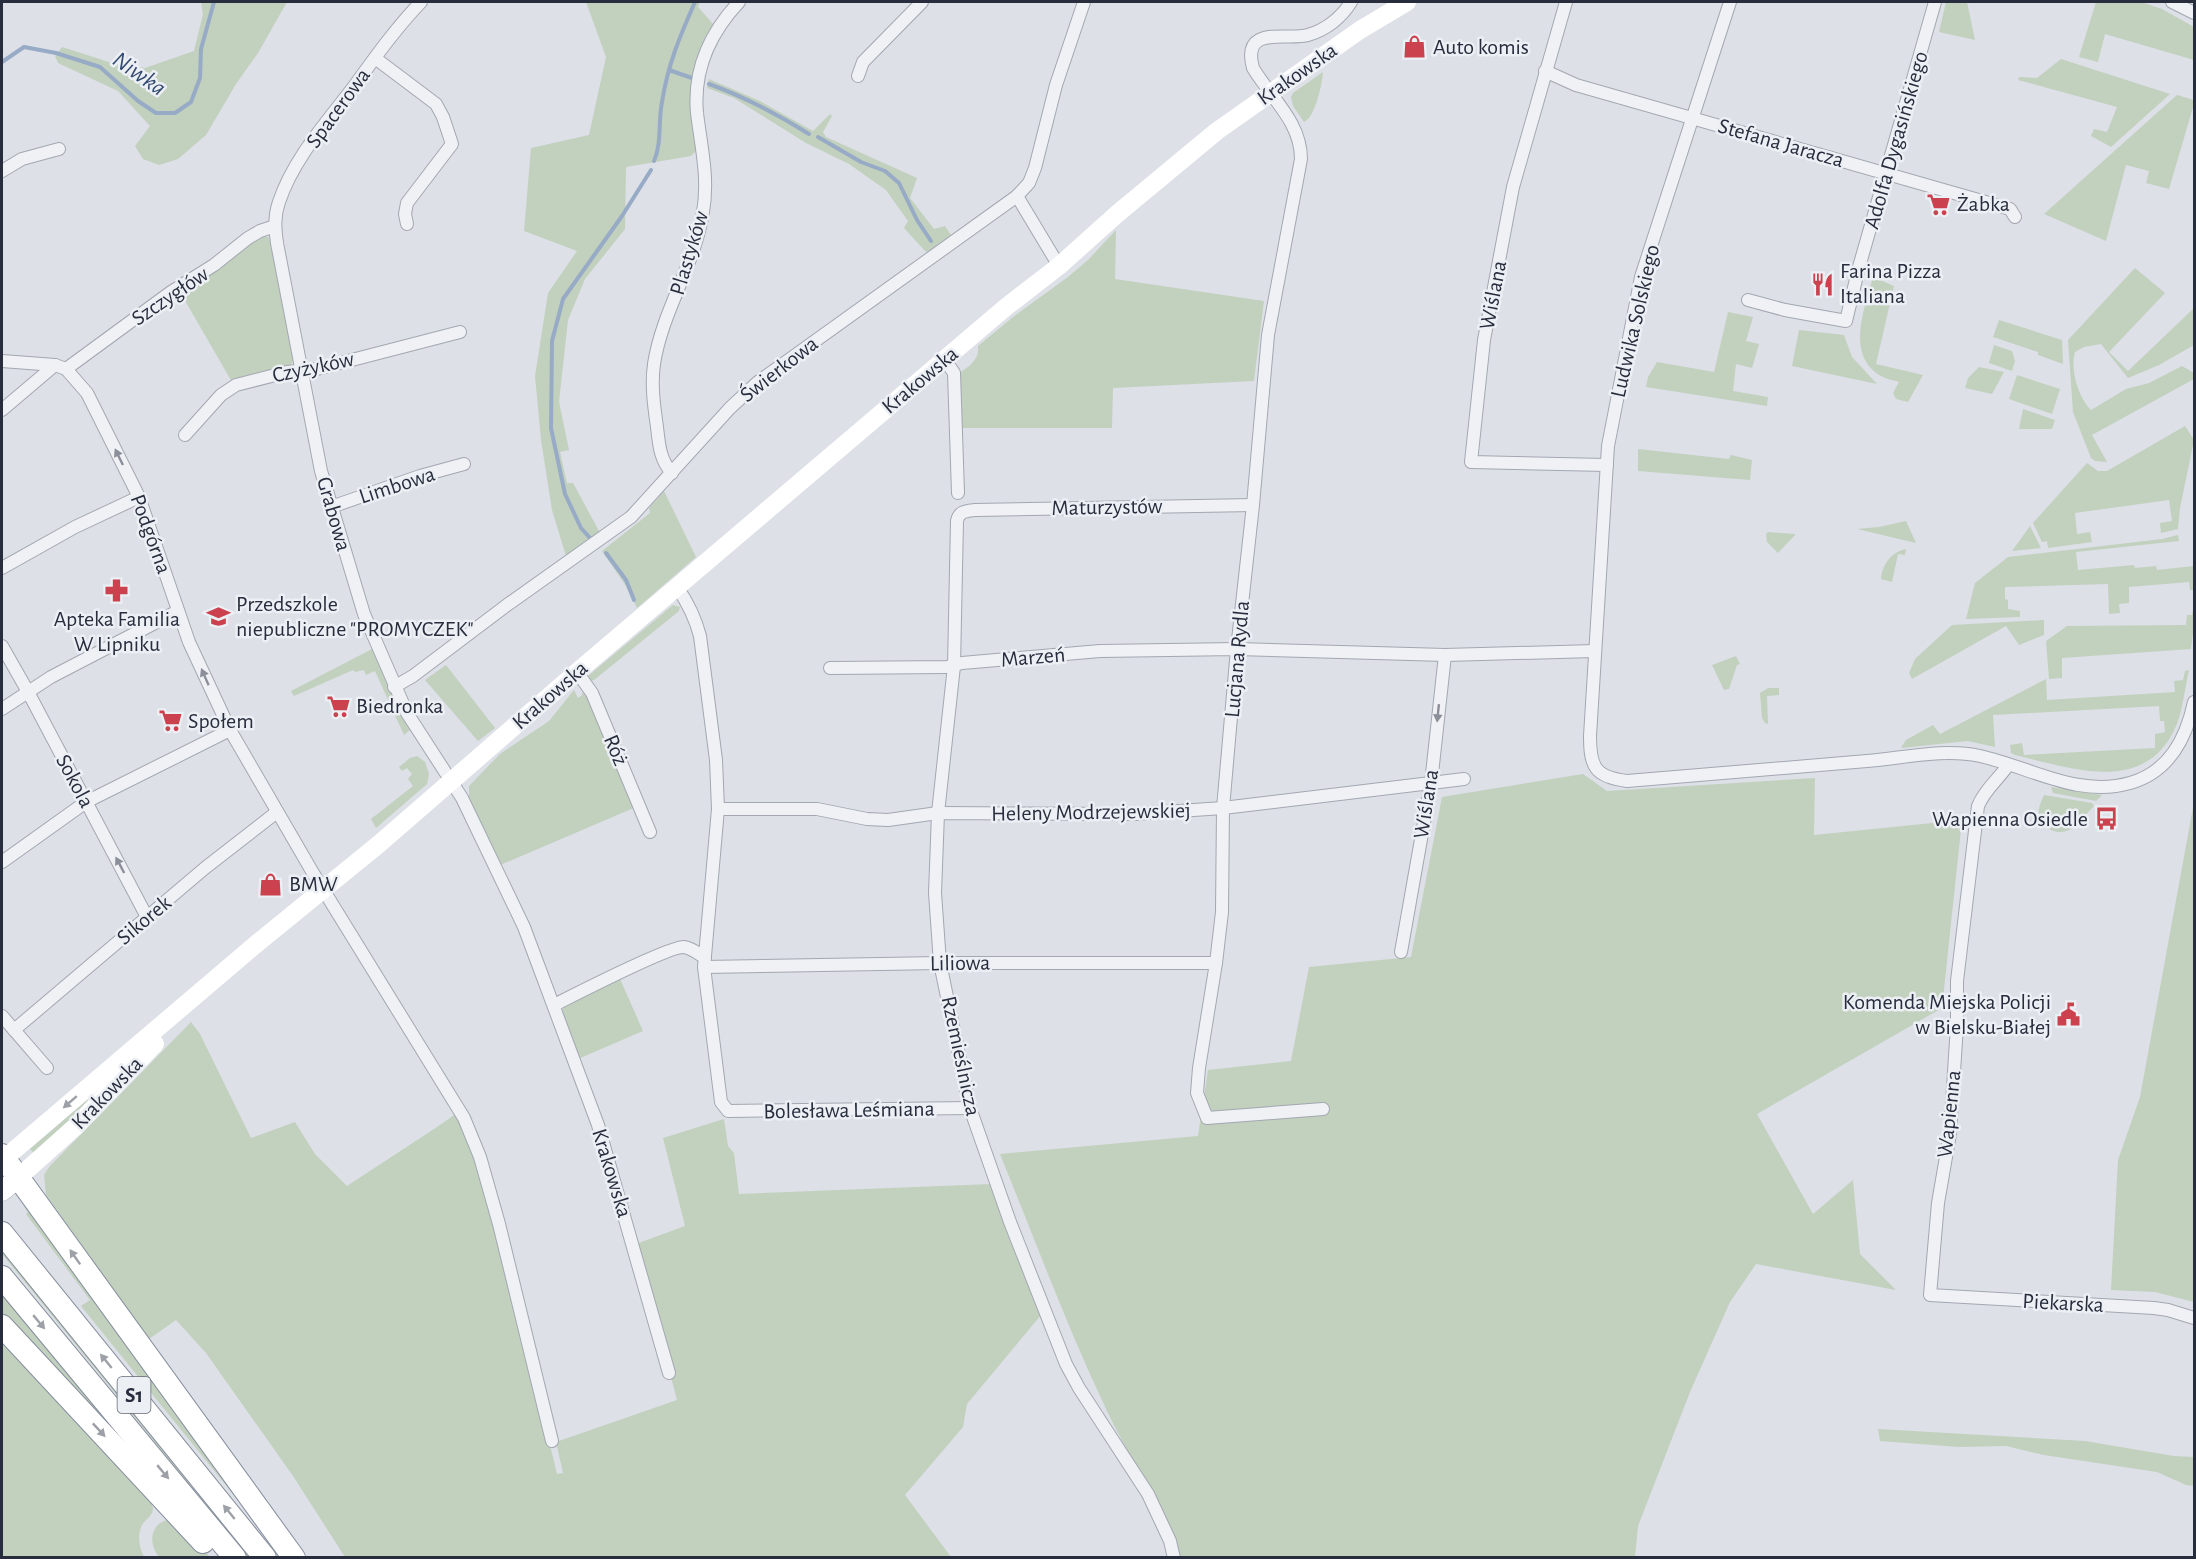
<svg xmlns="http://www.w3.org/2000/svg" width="2196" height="1559" font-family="'Alegreya Sans',sans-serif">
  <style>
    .green { fill: #c2d0be }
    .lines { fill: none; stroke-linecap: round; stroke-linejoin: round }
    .stream { stroke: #98abc6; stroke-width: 4 }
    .street-casing { stroke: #a3a7b1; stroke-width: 14 }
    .primary-casing { stroke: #9ca4b2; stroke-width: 21 }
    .highway-casing { stroke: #858d9d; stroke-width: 24 }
    .street { stroke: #eff1f5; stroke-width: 12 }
    .secondary { stroke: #fff; stroke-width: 18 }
    .primary { stroke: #fff; stroke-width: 20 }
    .highway { stroke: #fff; stroke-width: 22 }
    .oneway { fill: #8b8f99 }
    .oneway2 { fill: #9ea0a8 }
    .labels { text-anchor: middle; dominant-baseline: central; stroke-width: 5; stroke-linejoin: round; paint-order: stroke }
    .shield { fill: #eceff4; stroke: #626774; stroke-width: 1.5 }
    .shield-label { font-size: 21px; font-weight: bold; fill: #272d3d }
    .poi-label { font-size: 22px; fill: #272d3d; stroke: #eceff4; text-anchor: start }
    .street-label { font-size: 22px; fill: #272d3d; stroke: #eceff4 }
    .water-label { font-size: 24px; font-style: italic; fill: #324970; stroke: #eceff4 }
  </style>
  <rect width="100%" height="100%" fill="#dde0e7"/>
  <g class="green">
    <polygon points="201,2 287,2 258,53 236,84 206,135 178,159 159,165 143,159 135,146 150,126 118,91 58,63 55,56 62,47 115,64 145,68 194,51 203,14"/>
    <polygon points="586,2 700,2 698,7 713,24 705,37 700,52 696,151 691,156 626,167 625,229 585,279 568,320 559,402 569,450 560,452 567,483 573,483 600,533 566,556 552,510 541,440 535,376 548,293 577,251 524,231 531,148 589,135 606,57"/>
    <polygon points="1946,2 1967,2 1975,40 1939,32"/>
    <polygon points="2096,2 2141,2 2162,9 2194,27 2194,60 2105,34 2098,62 2079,57"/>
    <polygon points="2061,59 2170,94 2111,147 2091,136 2094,129 2107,132 2117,107 2018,80 2019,77 2037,78"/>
    <path d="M1323,72C1322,85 1315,117 1304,122L1293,106L1291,97L1293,93Z"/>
    <polygon points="709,79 760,101 813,131 830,114 832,116 823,132 826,137 917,178 910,198 934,229 945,226 951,235 928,252 925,251 904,228 908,221 886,190 849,164 806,143 734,98 707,88"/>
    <polygon points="2177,95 2194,100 2194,104 2169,189 2146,183 2149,171 2126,165 2106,241 2044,214"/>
    <path d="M1116,230L1115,279L1264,301L1254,381L1113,388L1112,428H958L959,373C969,367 980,359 978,346L1013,317L1068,277L1089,259Z"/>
    <polygon points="261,236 268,237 271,243 294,359 291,365 285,369 232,382 180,292"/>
    <path d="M2135,268L2165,293L2109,352L2128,371L2194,308V345L2159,365L2128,378L2101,344L2084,347L2075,352C2070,369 2078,397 2091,410L2126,389L2149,383L2182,366L2194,373V379L2092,435L2107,462L2095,461L2091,458L2073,412L2068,340Z"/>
    <path d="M1873,277L1894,286L1876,364L1923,375L1908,402L1896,399L1893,393L1899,382C1893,380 1886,379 1881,376C1845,355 1865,308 1873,277Z"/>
    <polygon points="1728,312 1753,317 1746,341 1759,344 1752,368 1736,364 1733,391 1768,397 1767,406 1646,387 1648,377 1657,362 1714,372"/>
    <polygon points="1999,320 2062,340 2063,364 2038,355 2038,352 1993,337"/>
    <polygon points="1799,330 1844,335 1852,357 1877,384 1792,366"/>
    <polygon points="1994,345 2012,351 2015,361 2012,371 1989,363"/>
    <polygon points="1979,367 2004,372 1992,394 1965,388 1968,378"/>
    <polygon points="2017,375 2060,389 2052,414 2009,399"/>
    <polygon points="2023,409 2055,420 2052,429 2019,429"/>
    <polygon points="2185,426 2194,440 2180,508 2178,529 2161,533 2160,523 2172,521 2169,500 2075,513 2077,534 2090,532 2092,542 2048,548 2047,541 2042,542 2033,523 2087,463 2098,471 2107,471"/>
    <polygon points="1638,449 1729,459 1731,455 1752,460 1750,480 1638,471"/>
    <polygon points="664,491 696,557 637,608 626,586 602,551 650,513 649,508"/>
    <polygon points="1906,521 1916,543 1857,529 1879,527"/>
    <polygon points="2030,526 2041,548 2012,551"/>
    <polygon points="1768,532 1795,534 1795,535 1778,553 1767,542 1766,534"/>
    <polygon points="2178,535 2179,541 2076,552 2078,570 2134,565 2135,568 2156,566 2157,570 2194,566 2194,590 2190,590 2189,582 2129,587 2129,603 2119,604 2120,613 2109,614 2108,584 2005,587 2005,599 2008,600 2008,609 2020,611 2020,617 1966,619 1975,583 2008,557 2162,539"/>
    <path d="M1906,549L1905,555L1898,554L1892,582L1881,579C1882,565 1891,552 1906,549Z"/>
    <polygon points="2194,603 2194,625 2191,649 2062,658 2062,678 2049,679 2046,641 2067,626 2186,625 2187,615 2192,615"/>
    <polygon points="673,605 680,607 679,611 594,680 590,681 588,676"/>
    <polygon points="2044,620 2044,635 2019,645 2006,626 1912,679 1909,673 1915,659 1952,625"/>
    <polygon points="372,649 399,711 410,730 404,735 375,671 366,675 364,670 355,672 353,670 294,696 291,691"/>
    <polygon points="1736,656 1740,664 1737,665 1729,689 1724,690 1712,665"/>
    <polygon points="446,665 495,728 478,741 425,680"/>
    <path d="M2189,670C2185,688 2183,707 2177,724C2147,797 2071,768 2015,755L2011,753L2010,745L2022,743L2024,755L2155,748V734L2165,732L2164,721H2160L2159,706L1993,715L1995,747L1968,741L1901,748L1906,740L1933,725L1940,734L2046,679L2047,700L2175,692L2174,681L2183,680L2185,671Z"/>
    <polygon points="1768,688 1779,688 1779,695 1767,696 1768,724 1765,723 1762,718 1760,693"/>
    <polygon points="583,689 636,807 498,866 469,802 469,786 500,754 549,721 574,690 578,698 582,695"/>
    <polygon points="417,756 425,762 429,774 427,784 376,828 371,819 413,786 408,779 412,774 407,768 402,771 399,767 410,758"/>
    <path d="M1583,774L1607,791L1815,778L1814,835L1962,820L1942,1008L1757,1114L1813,1214L1853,1180L1860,1254L1896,1290L1756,1264L1730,1302L1690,1392L1638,1526L1635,1557H1180C1164,1504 1130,1461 1107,1411C1067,1327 1035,1240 1000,1154L1198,1136L1208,1070L1291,1061L1309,967L1411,957L1442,797Z"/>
    <polygon points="2051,787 2102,795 2096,801 2053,793"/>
    <path d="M2044,795L2092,803L2094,806C2087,813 2079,823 2071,829C2058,837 2040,828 2039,813C2038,807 2042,800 2044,795Z"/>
    <polygon points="2194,802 2194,1302 2155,1292 2111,1290 2118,1160 2140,1097"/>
    <polygon points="620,979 643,1031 578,1059 561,1015 564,1006"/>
    <polygon points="191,1022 200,1034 251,1138 295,1122 315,1154 347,1186 437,1127 457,1113 476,1158 513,1291 557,1474 563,1473 556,1442 677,1400 636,1244 685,1226 663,1138 724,1119 728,1146 734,1153 739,1194 992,1184 1041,1315 967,1404 963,1427 905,1495 951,1557 345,1557 293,1476 206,1353 176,1320 149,1339 46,1195 44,1175 49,1167"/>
    <polygon points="97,1091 36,1155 30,1149"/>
    <polygon points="27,1203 258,1525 81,1306 90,1300 26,1214 28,1212 24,1206"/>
    <polygon points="2,1245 255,1557 248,1557 2,1254"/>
    <polygon points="2,1291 165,1490 2,1318"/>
    <path d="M2,1342L150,1500C151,1503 153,1506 153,1509C153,1515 145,1520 142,1525C137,1535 139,1548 144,1557H2Z"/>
    <polygon points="1878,1429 2085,1441 2174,1456 2194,1457 2194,1486 2186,1485 2157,1472 2044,1455 2006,1446 1959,1447 1880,1441"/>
    <path d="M167,1520L185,1532L210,1557H159C149,1545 149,1525 167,1520Z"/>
  </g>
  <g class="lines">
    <g class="stream">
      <polyline points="2,62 24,47 56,53 100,67 138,101 156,113 175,113 191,102 200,78 201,49 214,2"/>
      <polyline points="669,70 692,78"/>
      <path d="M709,84C745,97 777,114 809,134"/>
      <polyline points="818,137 861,162 885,171 899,183 917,220 931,241"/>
      <path d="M654,161C662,143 658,121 662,102C668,64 680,36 695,2"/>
      <polyline points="590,538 581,528 565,494 551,428 552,341 563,299 622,216 651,170"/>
      <polyline points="606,553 626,580 634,600"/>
    </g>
    <defs>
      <g id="street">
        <path d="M421,2C395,29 374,59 352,89C325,124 293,160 279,202C274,216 275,229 277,243L321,471L364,614L407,713L462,798L524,927L598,1125L669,1373"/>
        <polyline points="1566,2 1513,187 1484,340 1471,462 1607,465"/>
        <path d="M1730,2L1641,277L1608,446L1590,736C1590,767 1595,777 1627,781C1707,775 1787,768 1867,761C1904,758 1944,748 1980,756C2030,767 2078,798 2130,783C2169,772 2186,739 2194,702"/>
        <polyline points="2172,2 2194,13"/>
        <polyline points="375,58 436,104 443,117 452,144 407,203 405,214 407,224"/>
        <polyline points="1545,71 1576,85 2010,209 2015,217"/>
        <polyline points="858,76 863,62 922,2"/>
        <polyline points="2,171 22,159 59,149"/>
        <polyline points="1017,196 1059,266"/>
        <polyline points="1748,300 1785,310 1846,321 1859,267 1935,2"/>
        <polyline points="945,360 954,373 958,493"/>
        <polyline points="2,361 55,365 66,369 87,393 139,497 189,642 230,730 313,873 464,1118 480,1157 499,1224 552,1441"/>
        <polyline points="66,369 171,292 214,265 248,238 260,231 275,226"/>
        <polyline points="2,410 55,365"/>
        <polyline points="185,435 221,395 236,385 287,372 317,369 460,332"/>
        <path d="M672,473C660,460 659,445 657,427C654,406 651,385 654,364C662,311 695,265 703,212C709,178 701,146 697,113C693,69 710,33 739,2"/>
        <polyline points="331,507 420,476 464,464"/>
        <polyline points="2,568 75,527 139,497"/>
        <path d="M677,587C688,603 695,617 700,636L716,760L718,809L704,967L721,1102L728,1111L970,1108"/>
        <polyline points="2,646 27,690 147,917"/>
        <polyline points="830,668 947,667 962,663 1100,651 1237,649 1445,655 1595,651"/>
        <polyline points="577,672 592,693 650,832"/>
        <polyline points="394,687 413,676 507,605 631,517 730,408 758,382 1017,196 1029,183 1035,168 1056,85 1084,2"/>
        <polyline points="2,709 51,677 178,611"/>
        <path d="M2008,765C1998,780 1985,789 1978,806L1957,981V1025L1950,1134L1938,1203L1930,1295L2154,1308L2168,1310L2194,1318"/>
        <polyline points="718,809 817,809 867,819 888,820 938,813 1135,814 1223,808 1464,779"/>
        <polyline points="2,862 86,802 230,730"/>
        <polyline points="1401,952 1431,783 1445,655"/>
        <polyline points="704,967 940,963 1216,963"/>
        <path d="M554,1005C574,995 669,946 684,947C692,948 699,954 705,958"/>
        <polyline points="2,1016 47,1068"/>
        <polyline points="14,1030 205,868 277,812"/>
        <path d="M1323,1109L1207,1118L1197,1093L1199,1068L1216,963L1222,912L1223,808L1237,649L1253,505L1268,335L1301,159C1301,122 1271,98 1253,68C1241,24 1287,41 1308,35C1326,30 1342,17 1351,2"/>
        <path d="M1174,1558L1170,1541L1148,1494L1079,1388L1066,1364L1010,1222L970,1108L940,963L935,893L938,813L954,666L957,521C959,511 966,511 975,510L1253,505"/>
      </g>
      <polyline id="primary" points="2,1191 19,1177"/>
      <g id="highway">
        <polyline points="2,1155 294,1558"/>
        <polyline points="2,1233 265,1558"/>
        <polyline points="2,1277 235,1558"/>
        <polyline points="2,1326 203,1542"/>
      </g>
    </defs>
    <use href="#street" class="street-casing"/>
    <use href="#primary" class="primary-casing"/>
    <use href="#highway" class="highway-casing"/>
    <use href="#street" class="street"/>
    <g class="secondary">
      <polyline points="5,1158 255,945 379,844 577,672 1006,307 1059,266 1117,214 1217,131 1360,30 1407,2"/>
      <polyline points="19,1177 75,1127 155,1044"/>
    </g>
    <use href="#primary" class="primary"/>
    <use href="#highway" class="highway"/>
  </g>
  <defs><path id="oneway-solid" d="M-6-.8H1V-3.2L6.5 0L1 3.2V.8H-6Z" transform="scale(1.5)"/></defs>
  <g class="oneway">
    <use href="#oneway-solid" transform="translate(119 457) rotate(-116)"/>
    <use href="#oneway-solid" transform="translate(205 677) rotate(-114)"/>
    <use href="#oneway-solid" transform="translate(1438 713) rotate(96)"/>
    <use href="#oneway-solid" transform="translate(120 865) rotate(-118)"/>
  </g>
  <g class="oneway2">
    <use href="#oneway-solid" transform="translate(70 1102) rotate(139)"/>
    <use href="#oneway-solid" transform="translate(75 1257) rotate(-125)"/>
    <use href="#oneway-solid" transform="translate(39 1322) rotate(50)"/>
    <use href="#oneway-solid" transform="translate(106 1361) rotate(-129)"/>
    <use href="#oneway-solid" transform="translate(99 1430) rotate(47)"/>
    <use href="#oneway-solid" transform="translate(163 1472) rotate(50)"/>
    <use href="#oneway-solid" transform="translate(229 1512) rotate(-129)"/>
  </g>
  <defs>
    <symbol id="shop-bare" viewBox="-9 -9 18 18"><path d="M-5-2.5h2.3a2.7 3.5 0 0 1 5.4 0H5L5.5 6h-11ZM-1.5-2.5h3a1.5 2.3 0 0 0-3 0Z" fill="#cb424e" stroke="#eceff4" stroke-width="2.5" paint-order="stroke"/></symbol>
    <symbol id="supermarket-bare" viewBox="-9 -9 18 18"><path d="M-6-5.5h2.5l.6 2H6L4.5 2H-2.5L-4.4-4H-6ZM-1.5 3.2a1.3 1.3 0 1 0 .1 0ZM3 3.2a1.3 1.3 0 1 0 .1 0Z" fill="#cb424e" stroke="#eceff4" stroke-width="2.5" paint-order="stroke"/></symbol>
    <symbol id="restaurant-bare" viewBox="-9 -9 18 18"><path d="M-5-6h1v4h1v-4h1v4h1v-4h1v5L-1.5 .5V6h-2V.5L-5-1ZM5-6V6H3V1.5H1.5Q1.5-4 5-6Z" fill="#cb424e" stroke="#eceff4" stroke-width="2.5" paint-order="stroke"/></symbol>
    <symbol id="pharmacy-bare" viewBox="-9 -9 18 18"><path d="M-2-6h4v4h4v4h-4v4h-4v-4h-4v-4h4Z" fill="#cb424e" stroke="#eceff4" stroke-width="2.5" paint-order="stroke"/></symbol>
    <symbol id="school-bare" viewBox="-9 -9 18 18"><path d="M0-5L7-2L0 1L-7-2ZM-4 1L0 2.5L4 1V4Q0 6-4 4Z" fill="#cb424e" stroke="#eceff4" stroke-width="2.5" paint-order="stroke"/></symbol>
    <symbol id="bus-bare" viewBox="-9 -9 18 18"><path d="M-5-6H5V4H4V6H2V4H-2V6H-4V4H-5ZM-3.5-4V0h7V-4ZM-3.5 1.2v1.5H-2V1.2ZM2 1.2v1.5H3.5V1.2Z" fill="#cb424e" stroke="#eceff4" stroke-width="2.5" paint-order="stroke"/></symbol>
    <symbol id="civic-bare" viewBox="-9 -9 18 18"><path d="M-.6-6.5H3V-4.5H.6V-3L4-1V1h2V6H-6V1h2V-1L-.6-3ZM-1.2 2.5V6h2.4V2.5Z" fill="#cb424e" stroke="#eceff4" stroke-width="2.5" paint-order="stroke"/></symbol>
  </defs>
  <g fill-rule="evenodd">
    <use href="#shop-bare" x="1398" y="30" width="33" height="33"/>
    <use href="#supermarket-bare" x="1922" y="188" width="33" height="33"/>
    <use href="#restaurant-bare" x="1806" y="268" width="33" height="33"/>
    <use href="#pharmacy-bare" x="100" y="574" width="33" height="33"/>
    <use href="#school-bare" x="202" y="600" width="33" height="33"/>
    <use href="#supermarket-bare" x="322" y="690" width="33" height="33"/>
    <use href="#supermarket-bare" x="154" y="704" width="33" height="33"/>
    <use href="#bus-bare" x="2090" y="802" width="33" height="33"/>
    <use href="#shop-bare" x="254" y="868" width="33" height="33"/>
    <use href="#civic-bare" x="2052" y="998" width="33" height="33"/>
  </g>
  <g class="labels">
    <rect class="shield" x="117.5" y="1377" width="33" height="36" rx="4.5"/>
    <g class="shield-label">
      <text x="134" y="1395">S1</text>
    </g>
    <g class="poi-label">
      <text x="1433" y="47">Auto komis</text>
      <text x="1957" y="204">Żabka</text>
      <text x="1840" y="271">Farina Pizza<tspan x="1840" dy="25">Italiana</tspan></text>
      <text x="236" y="604">Przedszkole<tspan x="236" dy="25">niepubliczne "PROMYCZEK"</tspan></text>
      <text x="117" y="619" text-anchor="middle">Apteka Familia<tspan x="117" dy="25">W Lipniku</tspan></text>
      <text x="356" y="706">Biedronka</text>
      <text x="188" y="721">Społem</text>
      <text x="2088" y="819" text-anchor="end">Wapienna Osiedle</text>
      <text x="289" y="884">BMW</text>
      <text x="2051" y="1002" text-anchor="end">Komenda Miejska Policji<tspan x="2051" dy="25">w Bielsku-Białej</tspan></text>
    </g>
    <g class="street-label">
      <text transform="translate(1297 74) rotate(-35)">Krakowska</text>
      <text transform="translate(338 108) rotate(-54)">Spacerowa</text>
      <text transform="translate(1896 140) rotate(-74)">Adolfa Dygasińskiego</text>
      <text transform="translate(1781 143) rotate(16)">Stefana Jaracza</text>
      <text transform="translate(689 253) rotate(-73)">Plastyków</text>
      <text transform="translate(1493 295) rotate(-79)">Wiślana</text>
      <text transform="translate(170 296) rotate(-34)">Szczygłów</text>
      <text transform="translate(1635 321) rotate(-77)">Ludwika Solskiego</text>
      <text transform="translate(313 367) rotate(-12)">Czyżyków</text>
      <text transform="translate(779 369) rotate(-38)">Świerkowa</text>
      <text transform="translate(920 380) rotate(-40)">Krakowska</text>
      <text transform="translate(397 485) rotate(-18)">Limbowa</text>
      <text transform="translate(1107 507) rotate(-1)">Maturzystów</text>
      <text transform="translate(334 514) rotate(74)">Grabowa</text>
      <text transform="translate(151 534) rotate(70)">Podgórna</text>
      <text transform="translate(1033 657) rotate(-5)">Marzeń</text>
      <text transform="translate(1237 659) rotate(-85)">Lucjana Rydla</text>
      <text transform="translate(550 695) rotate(-41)">Krakowska</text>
      <text transform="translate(616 750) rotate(67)">Róż</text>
      <text transform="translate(75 781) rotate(62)">Sokola</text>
      <text transform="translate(1426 804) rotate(-81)">Wiślana</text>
      <text transform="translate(1091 812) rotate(-1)">Heleny Modrzejewskiej</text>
      <text transform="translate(144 920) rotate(-40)">Sikorek</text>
      <text transform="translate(960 963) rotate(-1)">Liliowa</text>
      <text transform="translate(961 1056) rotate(78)">Rzemieślnicza</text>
      <text transform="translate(107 1093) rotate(-46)">Krakowska</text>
      <text transform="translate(849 1110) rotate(-1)">Bolesława Leśmiana</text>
      <text transform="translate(1949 1114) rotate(-84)">Wapienna</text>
      <text transform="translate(612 1173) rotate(73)">Krakowska</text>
      <text transform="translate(2063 1303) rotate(3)">Piekarska</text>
    </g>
    <g class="water-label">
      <text transform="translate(139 74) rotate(35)">Niwka</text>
    </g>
  </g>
  <rect width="2196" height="1559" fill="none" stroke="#272d3d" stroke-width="6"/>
</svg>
